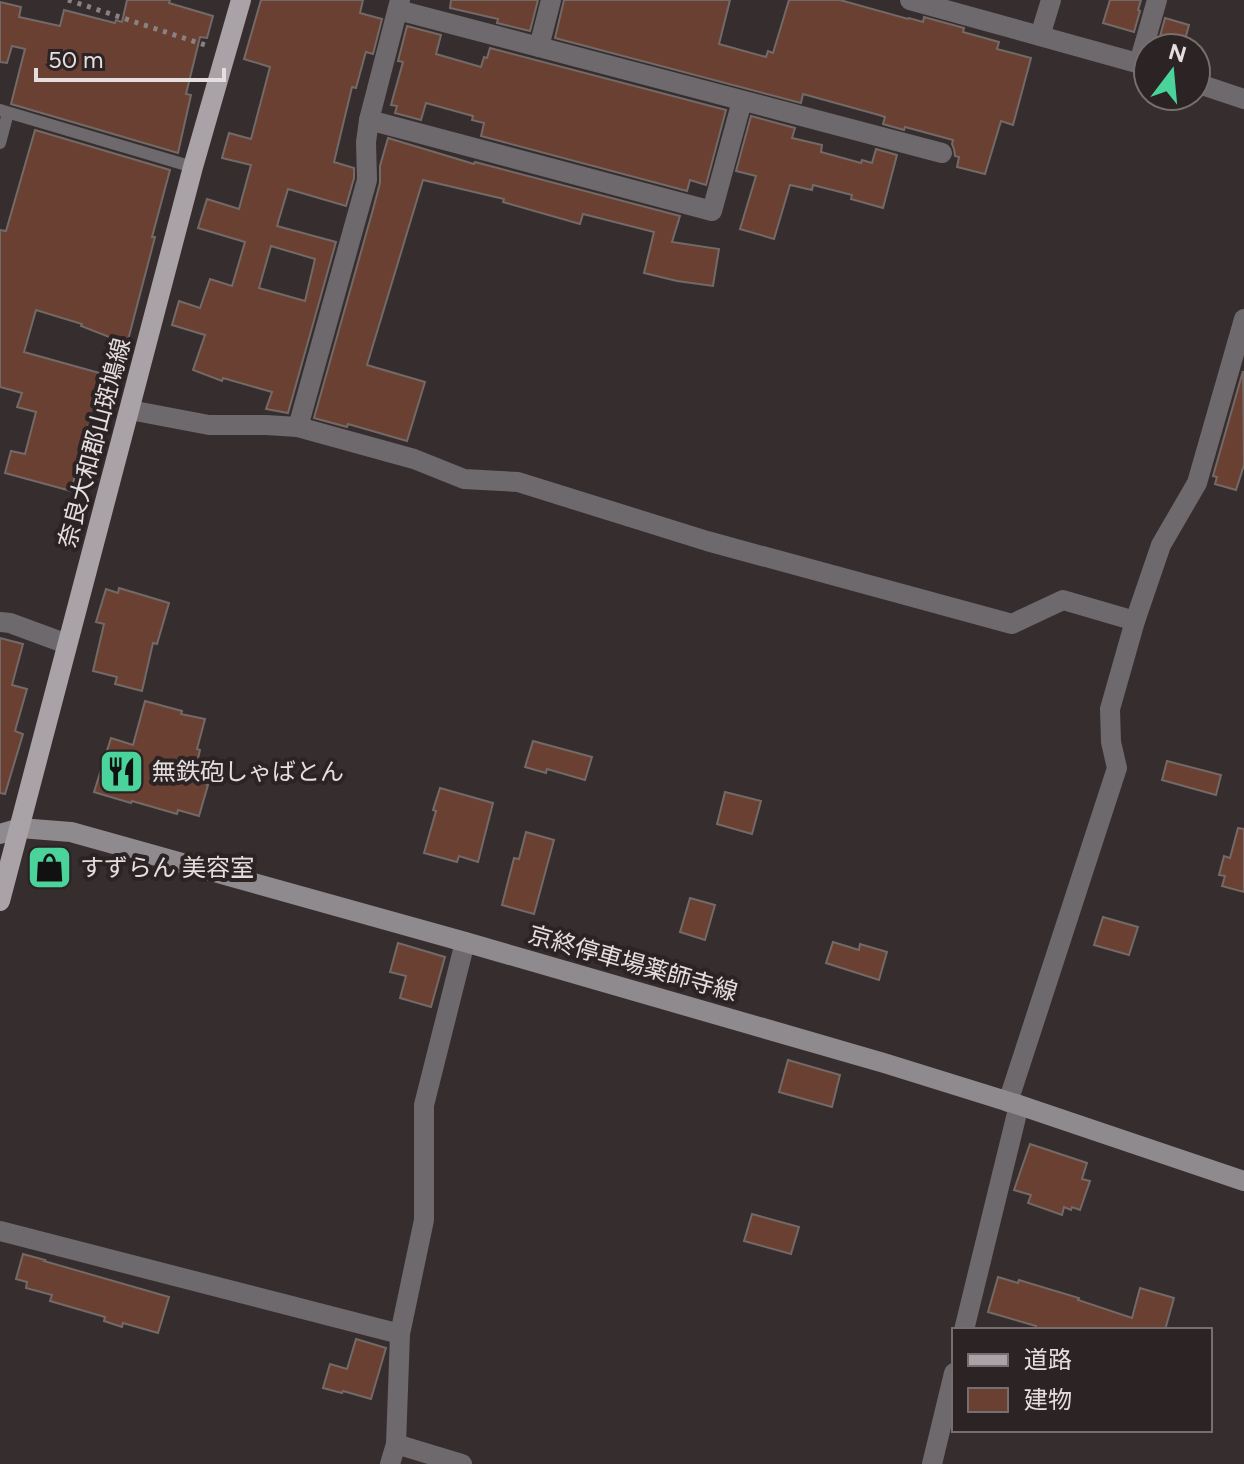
<svg xmlns="http://www.w3.org/2000/svg" width="1244" height="1464" font-family="Figtree,'Noto Sans JP',sans-serif">
  <style>
    .building { fill: #6a4033; stroke: #736a67; stroke-width: 2; fill-rule: evenodd }
    .lines { fill: none; stroke-linecap: round; stroke-linejoin: round }
    .path { stroke: #898283; stroke-width: 5; stroke-dasharray: 4 6; stroke-linecap: butt }
    .lane { stroke: #6d696c; stroke-width: 12 }
    .street { stroke: #6d696c; stroke-width: 20 }
    .secondary { stroke: #8f8a8d; stroke-width: 20 }
    .primary { stroke: #a9a2a7; stroke-width: 20 }
    .labels { text-anchor: middle; dominant-baseline: central; stroke-width: 8; stroke-linejoin: round; paint-order: stroke }
    .street-label { font-size: 24px; fill: #e4dedf; stroke: #2c2325 }
    .poi-label { font-size: 24px; fill: #e4dedf; stroke: #2c2325; text-anchor: start }
  </style>
  <rect width="100%" height="100%" fill="#362d2e"/>
  <g class="building">
    <polygon points="127,0 170,0 169,3 213,16 207,38 200,37 186,94 191,95 178,153 11,104 25,49 12,46 7,63 0,62 0,2 21,7 19,17 60,26 64,10 115,23 116,20 122,22"/>
    <path d="M261,0H363L360,13L382,19L373,54L366,52L365,55L356,88L352,87L334,162L354,168V178L346,206L288,189L277,226L336,242L288,413L266,409L272,392L223,378L222,381L193,370L205,335L172,325L179,301L200,308L210,279L232,286L245,242L198,228L207,199L239,209L251,165L222,158L229,133L251,139L270,67L244,59ZM271,246L315,259L305,301L259,288Z"/>
    <polygon points="451,0 538,0 530,31 497,23 498,19 450,8"/>
    <polygon points="564,0 730,0 719,44 766,57 768,51 773,53 789,0 840,0 908,19 909,18 923,22 924,17 964,28 963,32 999,42 997,49 1031,58 1013,125 1001,121 985,174 957,167 959,157 955,156 954,149 952,144 953,140 905,127 904,130 883,124 885,117 879,115 803,94 801,103 555,38"/>
    <polygon points="1110,0 1141,0 1138,10 1140,11 1134,32 1103,23"/>
    <polygon points="1165,18 1189,25 1183,47 1159,40"/>
    <polygon points="407,26 441,35 436,54 481,67 484,57 487,58 490,48 726,110 706,185 690,180 687,191 481,136 484,123 472,120 473,116 426,103 421,120 395,113 397,106 391,105 403,62 398,61"/>
    <polygon points="751,116 795,128 792,138 822,145 821,152 861,163 862,160 872,163 876,149 897,155 883,208 851,199 852,195 813,185 812,190 790,185 774,239 740,229 756,176 736,171"/>
    <polygon points="35,130 170,170 152,237 155,237 127,344 81,326 82,324 36,310 24,352 103,374 101,380 116,384 103,431 88,426 71,491 5,473 11,451 25,454 36,412 17,407 22,393 0,387 0,230 6,231"/>
    <polygon points="388,138 474,164 475,162 680,216 672,242 719,249 713,286 677,281 644,273 654,232 583,214 580,224 503,202 504,199 423,180 367,365 425,382 407,441 348,424 347,427 314,418 372,213 380,183 380,166"/>
    <polygon points="1243,371 1244,465 1236,490 1215,484 1217,477 1213,476"/>
    <polygon points="119,588 169,603 157,644 153,643 142,691 115,684 117,677 93,671 104,624 96,622 106,589 118,593"/>
    <polygon points="0,638 23,644 12,685 27,689 15,731 23,734 5,794 0,793"/>
    <polygon points="145,701 182,711 181,714 205,719 197,749 200,750 193,780 208,785 199,816 178,810 177,814 132,801 131,803 94,792 111,738 133,745"/>
    <polygon points="533,741 592,757 585,780 547,769 546,773 525,767"/>
    <polygon points="1167,761 1221,775 1216,795 1162,780"/>
    <polygon points="440,788 493,803 478,862 459,856 457,862 424,853 436,811 433,810"/>
    <polygon points="725,792 761,801 752,834 717,824"/>
    <polygon points="1238,828 1244,829 1244,892 1222,886 1225,876 1219,875 1224,856 1230,858"/>
    <polygon points="526,832 554,840 534,914 502,905 514,858 519,859"/>
    <polygon points="690,898 715,905 705,940 680,932"/>
    <polygon points="1103,917 1138,927 1129,955 1094,945"/>
    <polygon points="833,942 859,950 860,944 887,952 879,980 826,963"/>
    <polygon points="398,943 445,957 431,1007 400,998 406,976 390,972"/>
    <polygon points="788,1060 840,1075 832,1107 779,1092"/>
    <polygon points="1030,1144 1087,1163 1082,1179 1090,1181 1080,1210 1072,1207 1071,1210 1064,1207 1062,1215 1028,1203 1031,1195 1014,1190"/>
    <polygon points="752,1214 799,1227 791,1254 744,1241"/>
    <polygon points="23,1254 45,1260 44,1261 169,1297 158,1333 123,1323 122,1327 104,1321 105,1317 50,1301 52,1295 26,1288 27,1282 16,1279"/>
    <polygon points="998,1277 1018,1283 1019,1280 1079,1298 1078,1300 1132,1318 1140,1288 1174,1298 1165,1330 1035,1330 1036,1326 988,1312"/>
    <polygon points="356,1339 386,1348 371,1399 343,1391 342,1393 323,1388 330,1364 347,1369"/>
  </g>
  <g class="lines">
    <polyline class="path" points="68,0 208,46"/>
    <g class="lane">
      <polyline points="0,110 193,167"/>
      <polyline points="0,143 8,113"/>
    </g>
    <g class="street">
      <polyline points="910,0 1148,66"/>
      <polyline points="398,10 942,153"/>
      <polyline points="1040,36 1051,0"/>
      <polyline points="539,47 551,0"/>
      <polyline points="1139,63 1157,0"/>
      <polyline points="1196,83 1244,99"/>
      <polyline points="369,120 712,211 742,101"/>
      <polyline points="130,410 209,425 266,425 298,427 414,459 464,479 518,482 707,541 1012,624 1063,600 1135,621"/>
      <polyline points="298,427 367,180 366,142 369,120 400,0"/>
      <polyline points="0,622 10,623 67,644"/>
      <polyline points="1008,1102 1117,768 1111,742 1110,709 1135,621 1161,545 1197,483 1244,319"/>
      <polyline points="0,1231 400,1334"/>
      <polyline points="964,1330 1019,1105"/>
      <polyline points="396,1444 462,1464"/>
      <polyline points="390,1464 396,1444 400,1334 424,1220 424,1105 465,942"/>
      <polyline points="932,1464 954,1373"/>
    </g>
    <polyline class="secondary" points="0,834 20,828 71,832 465,942 884,1063 1019,1105 1244,1181"/>
    <polyline class="primary" points="0,901 193,167 241,0"/>
  </g>
  <defs>
    <symbol id="restaurant-square" viewBox="-11 -11 22 22"><rect x="-9" y="-9" width="18" height="18" rx="4" fill="#4ad49c" stroke="#2c2325"/><path d="M-5-6h1v4h1v-4h1v4h1v-4h1v5L-1.5 .5V6h-2V.5L-5-1ZM5-6V6H3V1.5H1.5Q1.5-4 5-6Z" fill="#111"/></symbol>
    <symbol id="shop-square" viewBox="-11 -11 22 22"><rect x="-9" y="-9" width="18" height="18" rx="4" fill="#4ad49c" stroke="#2c2325"/><path d="M-5-2.5h2.3a2.7 3.5 0 0 1 5.4 0H5L5.5 6h-11ZM-1.5-2.5h3a1.5 2.3 0 0 0-3 0Z" fill="#111"/></symbol>
  </defs>
  <g fill-rule="evenodd">
    <use href="#restaurant-square" x="96" y="746" width="51" height="51"/>
    <use href="#shop-square" x="24" y="842" width="51" height="51"/>
  </g>
  <g class="labels">
    <g class="street-label">
      <text transform="translate(94 443) rotate(-75)">奈良大和郡山斑鳩線</text>
      <text transform="translate(633 963) rotate(16)">京終停車場薬師寺線</text>
    </g>
    <g class="poi-label">
      <text x="152" y="771">無鉄砲しゃばとん</text>
      <text x="80" y="867">すずらん 美容室</text>
    </g>
  </g>
  <rect x="952" y="1328" width="260" height="104" fill="#2c2325" stroke="#766e6f" stroke-width="2"/>
  <rect x="968" y="1354" width="40" height="12" fill="#a9a2a7" stroke="#766e6f" stroke-width="2"/>
  <text x="1024" y="1368" font-size="24" fill="#e4dedf">道路</text>
  <rect x="968" y="1388" width="40" height="24" fill="#6a4033" stroke="#766e6f" stroke-width="2"/>
  <text x="1024" y="1408" font-size="24" fill="#e4dedf">建物</text>
  <g transform="translate(1172 72) rotate(16)"><circle r="38" fill="#2c2325" stroke="#766e6f" stroke-width="2"/>
  <path d="M0-6L14 30L0 20L-14 30Z" fill="#4ad49c"/>
  <text y="-12" font-size="22" font-weight="bold" text-anchor="middle" fill="#e4dedf">N</text>
  </g>
  <path d="M36 68v12h188v-12" fill="none" stroke="#e4dedf" stroke-width="4"/>
  <text x="48" y="68" font-size="24" fill="#e4dedf" stroke="#2c2325" stroke-width="6" paint-order="stroke">50 m</text>
</svg>
